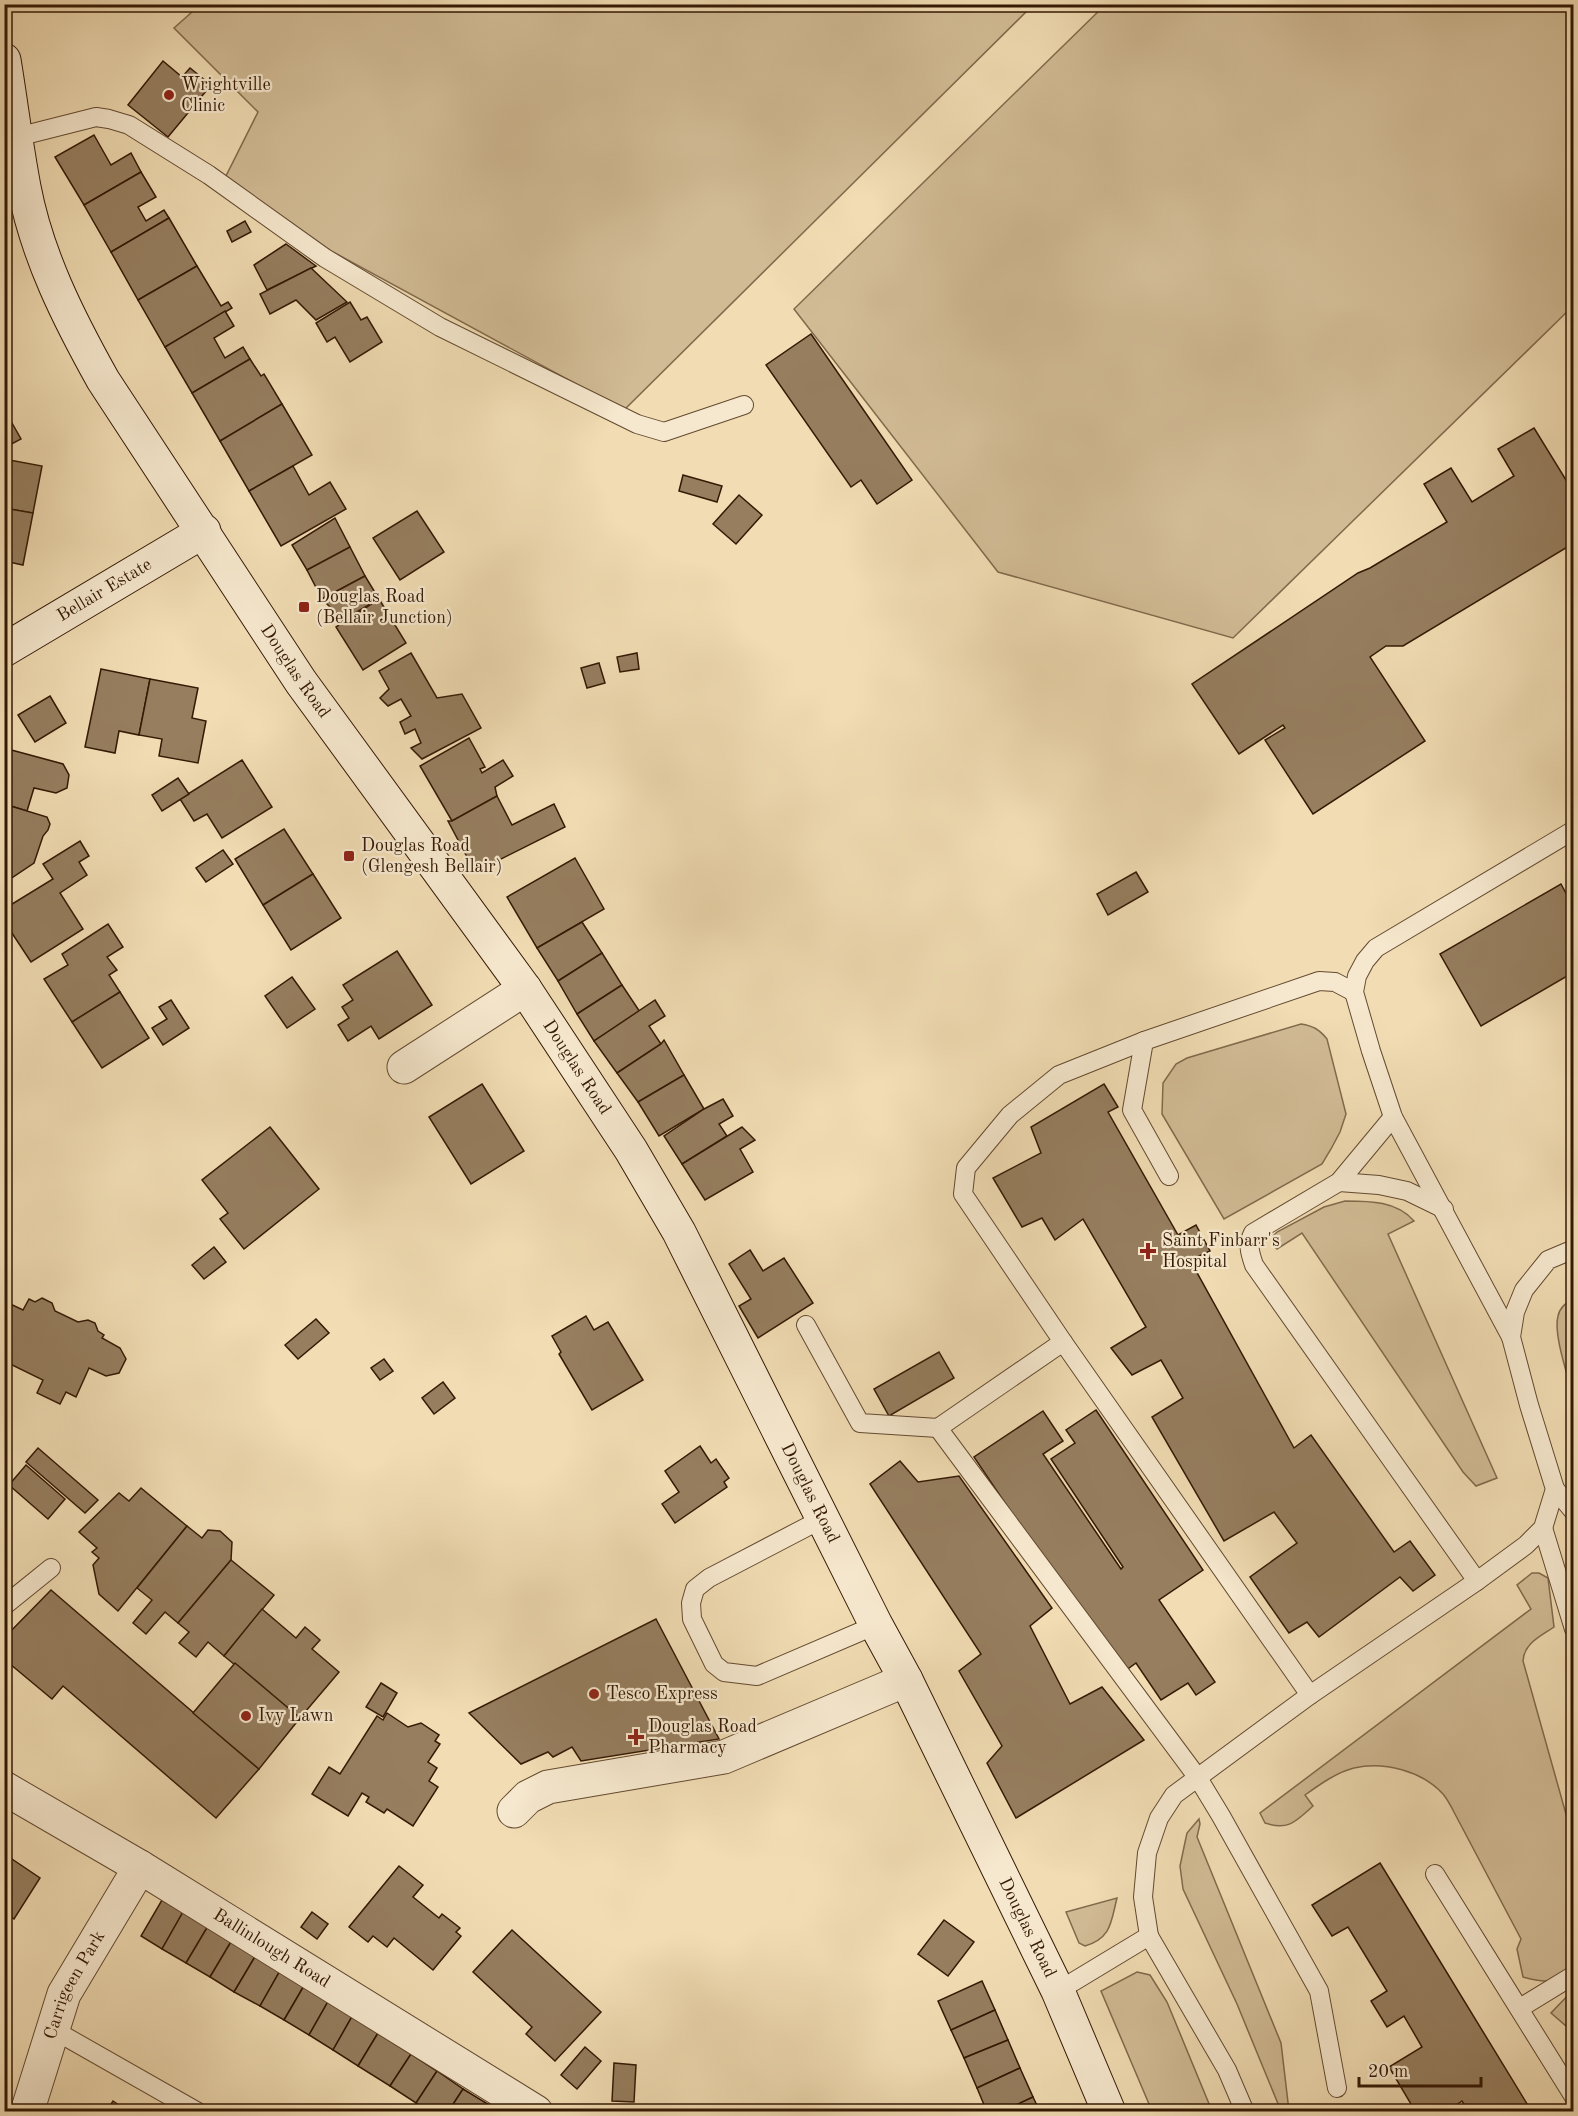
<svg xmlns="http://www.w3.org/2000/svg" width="1578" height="2116" font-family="'Old Standard TT',serif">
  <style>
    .green { fill: #d1bb95; stroke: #826a4c; stroke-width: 1.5 }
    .building { fill: #967e5f; stroke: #341904; stroke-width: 1.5 }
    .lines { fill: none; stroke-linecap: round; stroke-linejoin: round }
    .lane-casing { stroke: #634a30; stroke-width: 20 }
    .street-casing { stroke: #634a30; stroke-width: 35 }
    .secondary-casing { stroke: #341904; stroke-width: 35 }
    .lane { stroke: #f6e8ce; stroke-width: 18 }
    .street { stroke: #f6e8ce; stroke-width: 33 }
    .secondary { stroke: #f6e8ce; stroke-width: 33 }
    .poi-dot { fill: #8f2418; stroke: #f6e8ce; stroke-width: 2 }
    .labels { text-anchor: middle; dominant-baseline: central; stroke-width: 4.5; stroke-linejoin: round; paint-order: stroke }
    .poi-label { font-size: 18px; fill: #341904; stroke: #f6e8ce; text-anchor: start }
    .street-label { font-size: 18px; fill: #341904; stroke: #f6e8ce }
  </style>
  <rect width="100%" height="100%" fill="#f1dcb3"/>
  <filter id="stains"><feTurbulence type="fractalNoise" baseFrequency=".00333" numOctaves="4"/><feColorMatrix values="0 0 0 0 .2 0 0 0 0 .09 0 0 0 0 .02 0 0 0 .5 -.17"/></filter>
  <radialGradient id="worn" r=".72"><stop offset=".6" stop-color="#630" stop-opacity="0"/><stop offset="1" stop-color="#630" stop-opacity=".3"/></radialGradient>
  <g class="green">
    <polygon points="201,4 1033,5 624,410 219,190 258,112 174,28"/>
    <polygon points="1106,4 1573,5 1573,306 1233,638 998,572 794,309"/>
    <path d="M1301,1024C1313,1026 1319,1029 1327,1039L1346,1114L1340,1132L1331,1149L1322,1164L1224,1219L1162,1114L1163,1083L1176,1064L1187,1058Z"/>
    <path d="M1345,1201C1370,1201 1397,1201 1414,1221L1388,1234L1497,1478L1476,1486L1463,1472L1302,1233L1277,1249L1272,1244V1237L1277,1232L1324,1207Z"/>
    <path d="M1573,1299V1396C1568,1376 1553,1334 1558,1316C1560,1307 1566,1303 1573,1299Z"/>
    <path d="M1532,1573H1539L1548,1578L1554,1627C1541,1636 1524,1643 1523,1661L1573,1839V1964C1552,1982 1551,1985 1523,1977L1517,1949L1521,1939L1455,1814C1452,1808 1448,1800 1443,1794C1422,1771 1384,1761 1354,1768C1337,1772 1319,1785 1305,1795L1313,1806C1296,1821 1289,1831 1265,1823L1260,1813L1531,1609L1517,1585Z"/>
    <polygon points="1199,1819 1200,1824 1197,1837 1281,2043 1289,2111 1281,2111 1237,2004 1183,1889 1180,1866 1184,1847 1187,1833"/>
    <path d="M1117,1898C1111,1921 1112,1938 1085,1946L1079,1943L1066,1912Z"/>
    <polygon points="1137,1972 1150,1975 1167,2002 1212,2111 1152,2111 1101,1991"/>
    <polygon points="1573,1990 1573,2032 1551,2013"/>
  </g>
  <g class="building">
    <polygon points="163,61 182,77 190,68 211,85 168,137 128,105"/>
    <polygon points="94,135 111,165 131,153 141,172 84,205 55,157"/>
    <polygon points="141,172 156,197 138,207 146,221 164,210 169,218 111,252 84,205"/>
    <polygon points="169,218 197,266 138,300 111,252"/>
    <polygon points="245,221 251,232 232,242 227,231"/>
    <polygon points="286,244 316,266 267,290 254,265"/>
    <polygon points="197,266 221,306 228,302 232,308 165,347 138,300"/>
    <polygon points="311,268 347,302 316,320 296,300 270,314 260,294"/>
    <polygon points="350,302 361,320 367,317 382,342 350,362 335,337 327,342 316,323"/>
    <polygon points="225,311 234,326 214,338 225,358 243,347 250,359 192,393 165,347"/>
    <polygon points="811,334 912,480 877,504 861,480 851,487 766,365"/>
    <polygon points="250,359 261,376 264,374 282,404 220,441 192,393"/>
    <polygon points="282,404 312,455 249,491 220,441"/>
    <polygon points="12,423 21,439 4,448 4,427"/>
    <polygon points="1534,428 1574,493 1574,543 1403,646 1386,646 1370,657 1425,741 1313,814 1265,740 1285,728 1283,725 1239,754 1192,684 1358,573 1370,568 1447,522 1424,484 1451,468 1472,502 1514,476 1498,449"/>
    <polygon points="4,459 42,466 33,513 4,508"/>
    <polygon points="293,466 309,495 330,482 346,509 281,546 249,491"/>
    <polygon points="683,475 722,486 717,502 679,491"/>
    <polygon points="739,495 762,515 736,544 713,524"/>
    <polygon points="4,508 33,513 23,565 4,561"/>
    <polygon points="417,511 444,552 400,580 373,538"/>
    <polygon points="335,518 350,547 307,570 292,545"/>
    <polygon points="350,547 365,576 322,599 307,570"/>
    <polygon points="365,576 379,599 343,620 322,599"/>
    <polygon points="379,599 406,643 363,670 336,627"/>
    <polygon points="411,653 437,698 462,694 481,728 422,759 411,748 421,743 415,729 405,734 400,722 411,716 401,699 388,706 380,698 389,689 379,671"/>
    <polygon points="637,653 639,669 620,672 617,657"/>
    <polygon points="599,663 605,683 587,688 581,668"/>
    <polygon points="101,669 150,679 139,735 119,731 115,753 85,747"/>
    <polygon points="150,679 198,688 192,718 206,721 198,763 159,756 162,739 139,735"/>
    <polygon points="50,696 66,723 35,742 18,715"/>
    <polygon points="469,738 485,767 480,769 482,773 503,760 513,776 495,787 497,796 452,821 420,766"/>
    <polygon points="4,748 63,764 69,775 67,788 56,793 34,788 27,811 4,804"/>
    <polygon points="242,760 272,807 222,838 207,814 194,821 180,799"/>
    <polygon points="178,778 189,794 162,811 152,795"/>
    <polygon points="497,796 512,825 554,804 565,827 475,872 448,821 452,821"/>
    <polygon points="4,804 47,817 50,824 48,830 43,836 34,863 4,883"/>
    <polygon points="284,829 313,874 263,905 235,859"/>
    <polygon points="80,841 89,856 79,862 87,875 60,893 83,929 31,962 4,921 4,909 53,879 43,864"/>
    <polygon points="223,850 233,864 206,882 196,868"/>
    <polygon points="575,858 604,909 537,948 507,897"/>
    <polygon points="1136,872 1148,892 1108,915 1097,894"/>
    <polygon points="313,874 341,918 291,950 263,905"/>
    <polygon points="1561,884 1568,897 1574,893 1574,972 1481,1026 1440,954"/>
    <polygon points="582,922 602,953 558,981 537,948"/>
    <polygon points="108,924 123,947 107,957 117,970 109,975 120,992 72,1022 44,979 68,965 62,954"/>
    <polygon points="397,951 432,1005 379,1039 371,1026 348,1041 338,1025 349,1018 342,1007 353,1000 343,985"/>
    <polygon points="602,953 622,985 577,1014 558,981"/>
    <polygon points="292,977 315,1009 287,1028 265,996"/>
    <polygon points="622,985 640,1012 594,1041 577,1014"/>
    <polygon points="120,992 149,1038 102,1068 72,1022"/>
    <polygon points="171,1000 189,1028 163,1045 152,1028 167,1019 159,1007"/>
    <polygon points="655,1000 665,1016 649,1026 661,1044 617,1073 594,1041"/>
    <polygon points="664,1040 684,1075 638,1102 617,1073 661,1044"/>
    <polygon points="684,1075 704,1109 659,1136 638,1102"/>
    <polygon points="482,1084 524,1151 471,1184 429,1117"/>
    <polygon points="1104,1084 1118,1107 1108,1112 1178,1235 1196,1225 1210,1251 1190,1260 1294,1448 1311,1435 1394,1552 1410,1541 1435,1575 1413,1591 1400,1577 1319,1637 1307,1622 1289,1633 1250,1577 1297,1543 1274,1512 1224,1541 1152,1417 1183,1398 1161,1360 1132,1375 1111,1348 1146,1327 1083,1219 1055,1240 1042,1218 1022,1227 993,1178 1041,1153 1031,1127"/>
    <polygon points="723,1099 733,1116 719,1124 727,1136 682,1164 664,1136 704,1109"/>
    <polygon points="270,1127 319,1189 244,1249 220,1219 228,1213 202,1180"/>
    <polygon points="742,1127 755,1140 740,1149 753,1172 705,1200 682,1164"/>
    <polygon points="214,1247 226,1262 204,1279 192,1265"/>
    <polygon points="750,1250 763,1271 784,1258 813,1303 758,1338 739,1306 751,1299 729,1264"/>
    <polygon points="42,1298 52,1303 55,1311 78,1322 88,1320 95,1323 98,1331 104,1335 102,1338 120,1348 126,1359 119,1373 106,1376 89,1368 76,1397 66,1392 60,1404 37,1393 43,1380 4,1361 4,1301 23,1310 29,1299 35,1302"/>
    <polygon points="586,1316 594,1330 608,1322 643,1380 592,1410 559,1354 561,1352 552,1336"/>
    <polygon points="316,1319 329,1333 298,1359 285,1345"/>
    <polygon points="939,1352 954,1378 889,1416 874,1389"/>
    <polygon points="384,1359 393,1371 380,1380 371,1368"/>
    <polygon points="443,1382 455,1398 434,1414 422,1398"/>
    <polygon points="1096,1410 1203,1570 1159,1600 1215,1682 1196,1695 1188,1683 1161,1700 1136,1663 1125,1671 1079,1613 974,1457 1043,1411 1063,1441 1043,1454 1121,1569 1123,1567 1051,1459 1075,1443 1066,1430"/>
    <polygon points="700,1446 711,1463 716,1459 729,1478 724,1482 727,1487 675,1523 662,1504 679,1492 665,1471"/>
    <polygon points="38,1448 98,1500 85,1513 26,1462"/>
    <polygon points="900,1461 918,1482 959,1476 1052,1608 1030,1626 1070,1704 1102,1687 1144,1740 1016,1818 987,1763 1002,1746 959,1671 981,1654 870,1484"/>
    <polygon points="26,1465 65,1499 48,1519 9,1485"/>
    <polygon points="141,1488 187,1526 118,1611 99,1594 93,1565 99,1558 92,1552 97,1548 79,1532 119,1493 129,1501"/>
    <polygon points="187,1526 202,1538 208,1530 220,1531 232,1542 231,1560 178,1623 165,1612 146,1634 133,1623 152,1600 137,1588"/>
    <polygon points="231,1560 274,1595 224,1656 208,1642 196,1657 179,1643 189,1632 178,1623"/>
    <polygon points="51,1590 259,1769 216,1818 63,1686 52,1699 4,1659 4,1638"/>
    <polygon points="262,1609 296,1638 305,1627 320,1640 312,1649 339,1672 300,1718 224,1656"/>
    <polygon points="656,1619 719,1739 581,1761 572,1747 553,1757 548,1752 521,1764 469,1713"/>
    <polygon points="235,1663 300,1718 259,1769 193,1713"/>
    <polygon points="381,1683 397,1693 383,1717 366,1707"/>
    <polygon points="387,1713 408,1727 421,1723 439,1735 435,1741 440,1744 428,1762 437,1768 429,1781 438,1787 413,1826 387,1809 384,1813 366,1802 369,1797 362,1793 348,1816 312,1794 329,1767 340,1774 377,1716 383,1720"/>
    <polygon points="6,1855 40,1878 14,1919 4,1912"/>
    <polygon points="1380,1863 1532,2112 1469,2112 1462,2101 1446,2112 1410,2112 1414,2109 1389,2067 1422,2047 1404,2016 1387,2027 1371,2001 1387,1991 1348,1927 1332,1936 1312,1905"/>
    <polygon points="399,1866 423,1885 413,1897 439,1918 442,1914 460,1928 456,1932 461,1936 433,1970 394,1938 387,1947 373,1936 368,1942 349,1927"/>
    <polygon points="162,1900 183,1912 162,1949 141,1936"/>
    <polygon points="183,1912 208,1926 186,1963 162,1949"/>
    <polygon points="312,1912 328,1924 317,1939 301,1927"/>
    <polygon points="944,1920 974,1942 948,1976 918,1954"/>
    <polygon points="208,1926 232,1940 210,1977 186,1963"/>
    <polygon points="512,1930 601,2012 555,2061 526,2034 532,2027 473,1972"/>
    <polygon points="232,1940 256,1955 234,1992 210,1977"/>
    <polygon points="256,1955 281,1969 260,2006 234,1992"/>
    <polygon points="281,1969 305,1984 284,2020 260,2006"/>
    <polygon points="982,1981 995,2010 951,2030 938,2001"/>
    <polygon points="305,1984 330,1998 309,2035 284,2020"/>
    <polygon points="330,1998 354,2013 333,2050 309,2035"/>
    <polygon points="995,2010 1008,2040 964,2058 951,2030"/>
    <polygon points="354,2013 378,2033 358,2066 333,2050"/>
    <polygon points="378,2033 411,2054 390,2086 358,2066"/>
    <polygon points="1008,2040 1020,2068 977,2088 964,2058"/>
    <polygon points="585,2047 601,2061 577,2089 561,2075"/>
    <polygon points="411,2054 437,2071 416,2103 390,2086"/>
    <polygon points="614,2063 636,2065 634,2102 612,2101"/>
    <polygon points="1020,2068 1033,2097 1001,2112 987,2112 977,2088"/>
    <polygon points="437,2071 463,2089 448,2112 430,2112 416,2103"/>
    <polygon points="463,2089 491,2106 488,2112 448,2112"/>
    <polygon points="1033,2097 1040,2112 1001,2112"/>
    <polygon points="113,2101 129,2112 106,2112"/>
  </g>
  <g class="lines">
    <defs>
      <g id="lane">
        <polyline points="17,137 96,117 109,119 129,125 209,175 325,258 440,327 637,424 664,432 744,405"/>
        <polyline points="1144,1041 1059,1075 1010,1115 966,1168 963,1194 1063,1342 1310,1695"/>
        <path d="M1393,1117L1339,1182L1253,1233C1247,1245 1250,1253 1254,1265L1477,1581"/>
        <polyline points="1169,1176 1132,1110 1144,1041 1319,981 1335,982 1354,992"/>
        <polyline points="1339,1182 1379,1185 1407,1191 1444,1209"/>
        <polyline points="806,1325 860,1423 938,1428 1063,1342"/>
        <polyline points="1511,1337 1393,1117 1371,1051 1354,992 1357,976 1365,961 1376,948 1574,830"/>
        <polyline points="938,1428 1198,1778 1221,1816 1319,1991 1337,2088"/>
        <polyline points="1555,1489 1574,1512"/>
        <polyline points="822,1519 709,1578 695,1589 691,1603 692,1619 714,1664 724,1672 757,1676 876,1625"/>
        <polyline points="1543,1528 1574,1629"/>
        <polyline points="4,1606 51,1568"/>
        <polyline points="1435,1874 1574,2097"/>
        <polyline points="1149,1936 1143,1897 1147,1853 1159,1818 1174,1795 1310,1695 1477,1581 1526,1545 1543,1528 1555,1489 1529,1405 1511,1337 1515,1312 1524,1290 1548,1260 1574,1249"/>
        <polyline points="1058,1991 1149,1936 1227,2070 1245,2112"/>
        <polyline points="1520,2008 1574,1975"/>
        <polyline points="52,2029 198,2112"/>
      </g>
      <g id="street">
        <polyline points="404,1067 525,989"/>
        <path id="s1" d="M4,1788L140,1867L536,2112"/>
        <polyline points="514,1811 528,1797 548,1787 724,1757 906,1680"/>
        <path id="s2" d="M27,2112L64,1994L140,1867"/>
      </g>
      <g id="secondary">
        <path id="s3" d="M4,60C11,102 16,145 24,187C37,256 69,319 103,380L301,682L525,989L631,1150L679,1232L876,1625L906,1680L1058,1991L1109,2112"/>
        <path id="s4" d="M4,650L204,531"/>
      </g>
    </defs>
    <use href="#lane" class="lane-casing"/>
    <use href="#street" class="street-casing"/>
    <use href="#secondary" class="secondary-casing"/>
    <use href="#lane" class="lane"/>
    <use href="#street" class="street"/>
    <use href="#secondary" class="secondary"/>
  </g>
  <g class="poi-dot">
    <circle cx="169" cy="95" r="6"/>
    <rect x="298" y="601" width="12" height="12" rx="3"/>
    <rect x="343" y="850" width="12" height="12" rx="3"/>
    <path d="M1145 1242h6v6h6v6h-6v6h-6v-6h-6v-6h6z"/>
    <circle cx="594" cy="1694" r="6"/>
    <circle cx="246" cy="1716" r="6"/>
    <path d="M633 1728h6v6h6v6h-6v6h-6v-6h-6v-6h6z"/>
  </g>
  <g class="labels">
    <g class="poi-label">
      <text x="181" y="85">Wrightville<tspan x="181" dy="21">Clinic</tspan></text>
      <text x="316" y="597">Douglas Road<tspan x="316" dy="21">(Bellair Junction)</tspan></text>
      <text x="361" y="846">Douglas Road<tspan x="361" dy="21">(Glengesh Bellair)</tspan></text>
      <text x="1162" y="1241">Saint Finbarr's<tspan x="1162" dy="21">Hospital</tspan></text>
      <text x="606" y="1694">Tesco Express</text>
      <text x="258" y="1716">Ivy Lawn</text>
      <text x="648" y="1727">Douglas Road<tspan x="648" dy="21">Pharmacy</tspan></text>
    </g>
    <g class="street-label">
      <text stroke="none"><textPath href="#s4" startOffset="117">Bellair Estate</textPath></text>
      <text stroke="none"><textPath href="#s3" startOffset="687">Douglas Road</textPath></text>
      <text stroke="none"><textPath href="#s3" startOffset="1173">Douglas Road</textPath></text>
      <text stroke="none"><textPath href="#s3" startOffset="1659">Douglas Road</textPath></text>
      <text stroke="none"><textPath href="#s3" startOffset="2145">Douglas Road</textPath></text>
      <text stroke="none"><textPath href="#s1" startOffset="312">Ballinlough Road</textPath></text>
      <text stroke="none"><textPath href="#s2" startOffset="136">Carrigeen Park</textPath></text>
    </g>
  </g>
  <rect width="1578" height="2116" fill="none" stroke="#f1dcb3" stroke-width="24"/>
  <rect x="6" y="6" width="1566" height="2104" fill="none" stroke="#341904" stroke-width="3"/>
  <rect x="12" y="12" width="1554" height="2092" fill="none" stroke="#341904" stroke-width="1.5"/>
  <path d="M1359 2077v9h122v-9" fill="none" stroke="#341904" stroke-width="3"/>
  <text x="1368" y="2077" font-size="18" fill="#341904" stroke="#f6e8ce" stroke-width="4.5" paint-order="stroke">20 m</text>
  <rect width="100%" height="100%" filter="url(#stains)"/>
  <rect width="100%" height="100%" fill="url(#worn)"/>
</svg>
